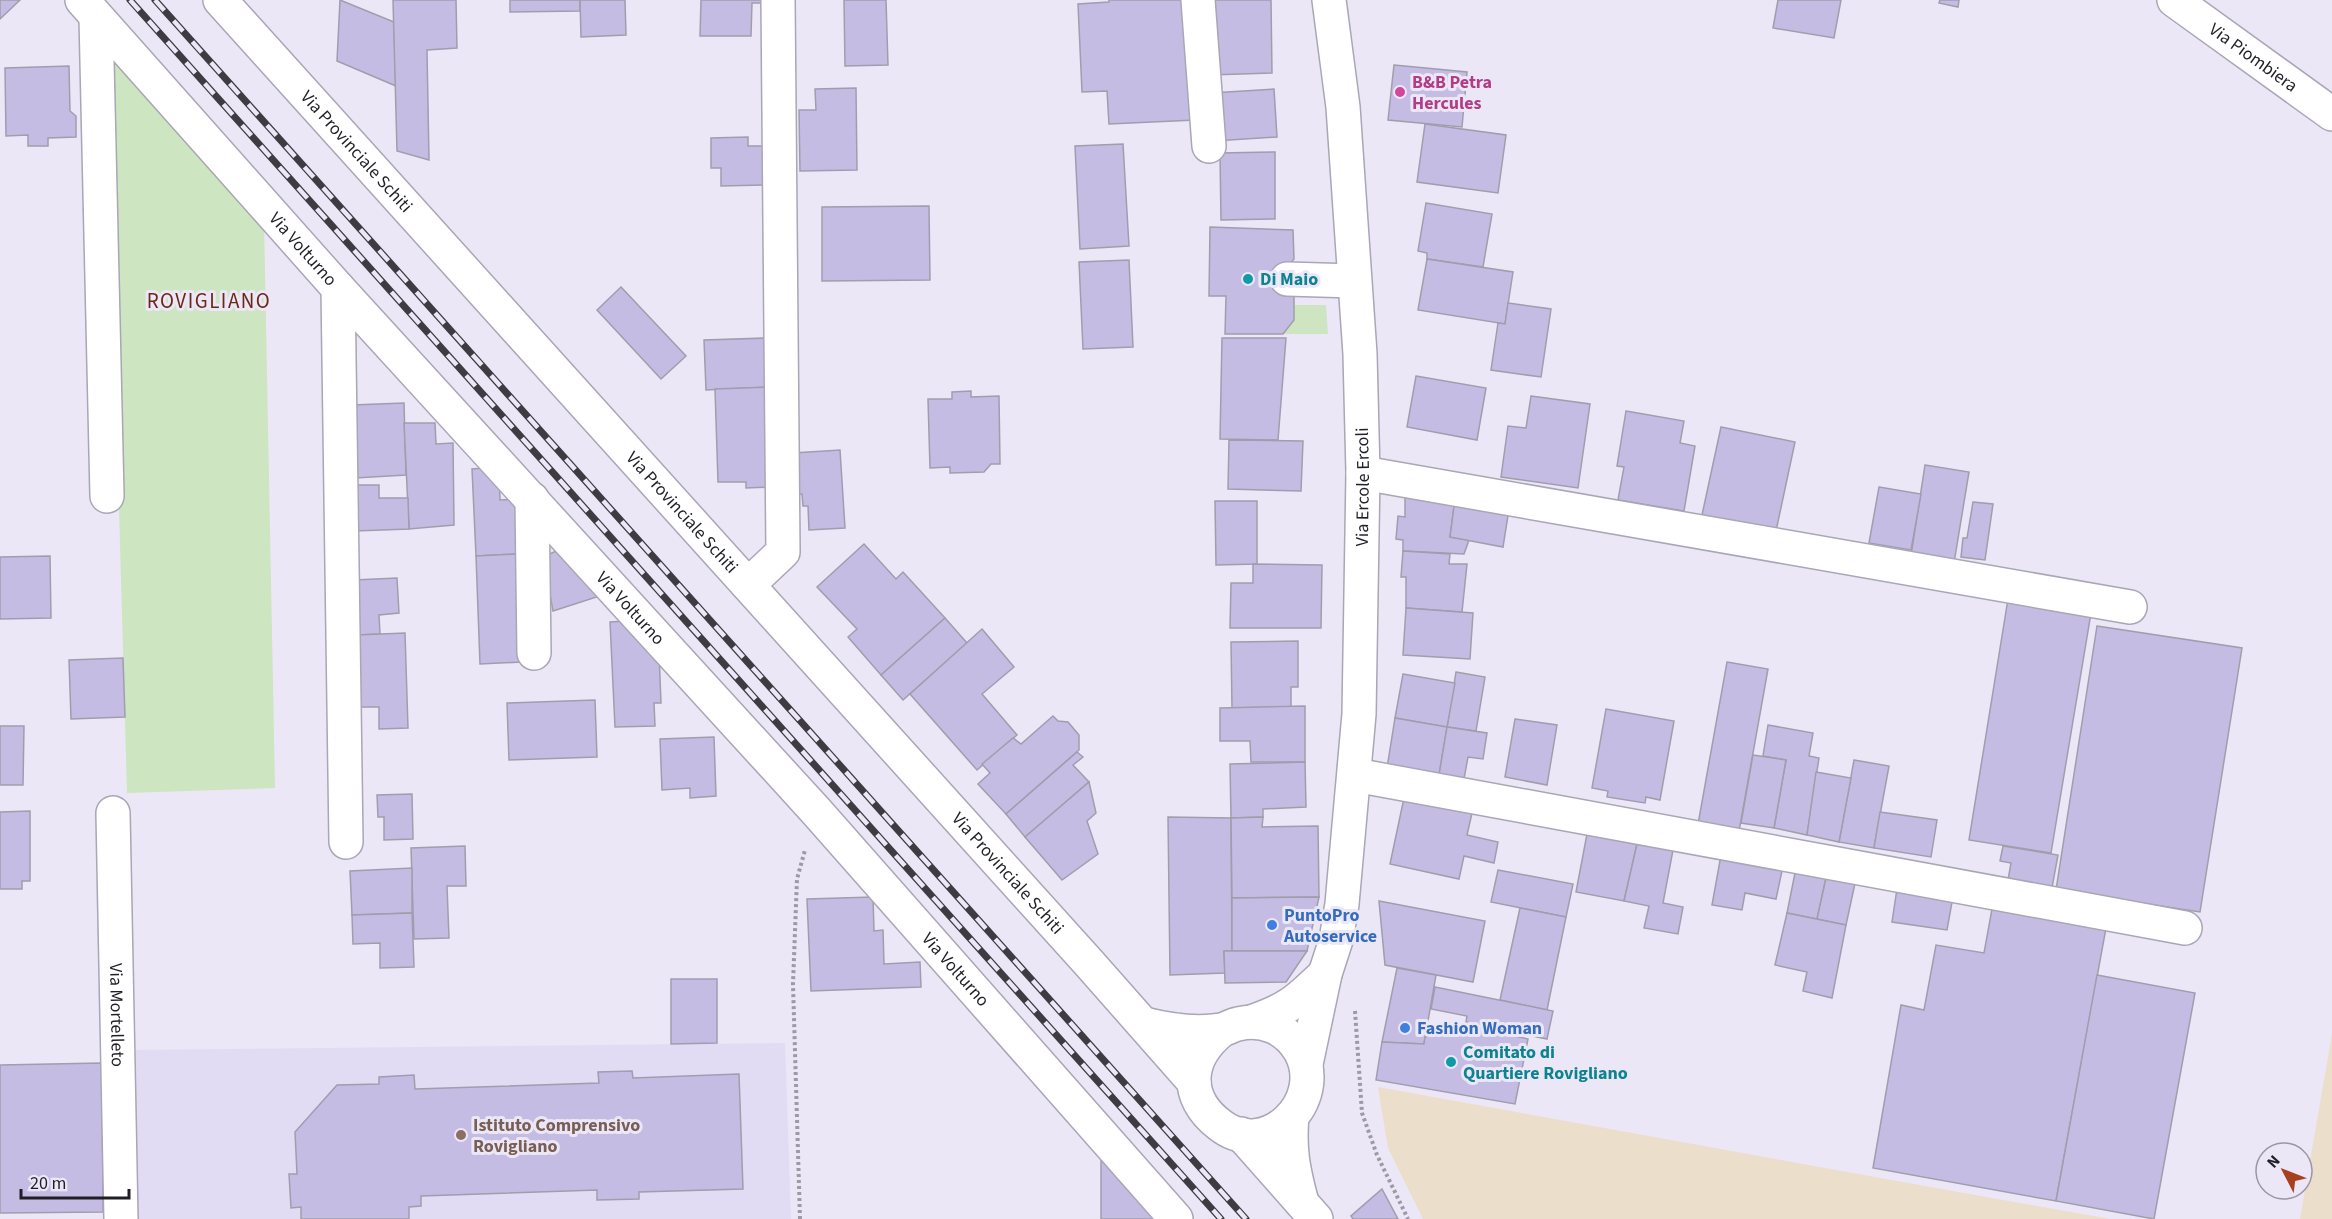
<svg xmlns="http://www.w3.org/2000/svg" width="2332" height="1219" font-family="'Source Sans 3',sans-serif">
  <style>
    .built { fill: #e1dcf3 }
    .industrial { fill: #ebdeca }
    .green { fill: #cde5c1 }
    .building { fill: #c5bce4; stroke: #a09dac; stroke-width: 1.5 }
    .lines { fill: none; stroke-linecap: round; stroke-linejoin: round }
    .street-casing { stroke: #a9a6b5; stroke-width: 36 }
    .secondary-casing { stroke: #a9a6b5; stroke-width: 36 }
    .path { stroke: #9d9aa6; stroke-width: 4; stroke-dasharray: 3 3; stroke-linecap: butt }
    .street { stroke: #fff; stroke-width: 33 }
    .secondary { stroke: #fff; stroke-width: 33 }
    .rail-casing { stroke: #3e3c43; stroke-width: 7 }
    .rail { stroke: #ebe7f7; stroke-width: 4.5; stroke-dasharray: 14; stroke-linecap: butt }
    .hotel-dot { fill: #d1479c; stroke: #ebe7f7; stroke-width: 2 }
    .culture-dot { fill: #0f9aa8; stroke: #ebe7f7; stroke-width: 2 }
    .shop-dot { fill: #3f7fe0; stroke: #ebe7f7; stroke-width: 2 }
    .education-dot { fill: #8d6e63; stroke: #ebe7f7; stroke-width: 2 }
    .labels { text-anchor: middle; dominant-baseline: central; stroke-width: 6; stroke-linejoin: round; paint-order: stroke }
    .street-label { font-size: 18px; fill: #211f25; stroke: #ebe7f7 }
    .hotel-label { font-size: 18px; font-weight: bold; fill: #b23c85; stroke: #ebe7f7; text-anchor: start }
    .culture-label { font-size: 18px; font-weight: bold; fill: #0d838f; stroke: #ebe7f7; text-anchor: start }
    .shop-label { font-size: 18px; font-weight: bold; fill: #366cbe; stroke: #ebe7f7; text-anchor: start }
    .education-label { font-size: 18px; font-weight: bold; fill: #785e54; stroke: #ebe7f7; text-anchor: start }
    .quarter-label { font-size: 21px; letter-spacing: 1.5px; fill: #6b2815; stroke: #ebe7f7 }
  </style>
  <rect width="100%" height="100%" fill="#ebe7f7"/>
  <polygon class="built" points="785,1043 791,1219 136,1219 133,1050"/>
  <g class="industrial">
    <polygon points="2332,1034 2332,1219 2300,1219"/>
    <polygon points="1378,1087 1936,1188 2110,1219 1423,1219 1388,1148"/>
  </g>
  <g class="green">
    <polygon points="106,44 264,220 275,788 127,793"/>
    <polygon points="1287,305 1326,305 1328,334 1283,334"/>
  </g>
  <g class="building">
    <polygon points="0,0 20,0 0,19"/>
    <polygon points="340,0 394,22 396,86 337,61"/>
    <polygon points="393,0 456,0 457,48 427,50 429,160 397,151"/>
    <polygon points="510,0 580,0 580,11 510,12"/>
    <polygon points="580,0 625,0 626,35 581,37"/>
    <polygon points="701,0 762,0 762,3 752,3 751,36 700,36"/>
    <polygon points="844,0 886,0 888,65 845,66"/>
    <polygon points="1109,0 1190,0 1195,120 1109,124 1107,91 1082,92 1078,4 1109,2"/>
    <polygon points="1209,0 1271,0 1272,73 1210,75"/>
    <polygon points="1778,0 1841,0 1834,38 1773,28"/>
    <polygon points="1940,0 1959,0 1958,7 1939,3"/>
    <polygon points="1394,65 1467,72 1462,127 1388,120"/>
    <polygon points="69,66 70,111 76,116 76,137 48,138 48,146 28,146 28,135 6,136 5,68"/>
    <polygon points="856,88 857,170 800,171 799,110 816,110 815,89"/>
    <polygon points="1274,89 1277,137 1214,141 1211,93"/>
    <polygon points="1425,124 1506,135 1498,193 1417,182"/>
    <polygon points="748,137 748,146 769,146 769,185 721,186 721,168 711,168 711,138"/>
    <polygon points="1123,144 1129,246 1080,249 1075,146"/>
    <polygon points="1275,152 1275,219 1221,220 1220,153"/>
    <polygon points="1426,203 1492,214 1483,267 1427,259 1427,253 1418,251"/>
    <polygon points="929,206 930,280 822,281 822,207"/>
    <polygon points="1210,227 1293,230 1294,259 1287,268 1294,294 1294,320 1283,334 1225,334 1226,296 1209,296"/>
    <polygon points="1427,259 1513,272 1505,324 1418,310"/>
    <polygon points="1129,260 1133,347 1083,349 1079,262"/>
    <polygon points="621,287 686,356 661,379 597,310"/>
    <polygon points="1508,303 1551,309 1541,377 1491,370 1498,323 1505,324"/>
    <polygon points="768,338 770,387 706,390 704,340"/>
    <polygon points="1222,338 1286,338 1278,440 1220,439"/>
    <polygon points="1416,376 1486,388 1477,440 1407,427"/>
    <polygon points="770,387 773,487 746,488 746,482 718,482 715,389"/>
    <polygon points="971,391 971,397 999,396 1000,464 991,464 984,472 950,473 950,467 930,468 928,399 952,399 952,392"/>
    <polygon points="1531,396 1590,404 1578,488 1501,477 1508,426 1526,428"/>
    <polygon points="404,403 406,475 355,478 352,405"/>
    <polygon points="1626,411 1684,421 1680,443 1695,446 1684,511 1618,500 1624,467 1617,466"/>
    <polygon points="404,423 435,423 436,444 453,443 454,525 409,529"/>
    <polygon points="1721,427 1795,442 1776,531 1702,515"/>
    <polygon points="1229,440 1303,441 1301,491 1228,489"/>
    <polygon points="840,450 845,528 809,530 808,506 803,506 802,494 795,495 793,453"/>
    <polygon points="1925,465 1969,472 1953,569 1910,562"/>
    <polygon points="499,467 500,500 522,499 517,554 476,556 472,469"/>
    <polygon points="354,485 379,485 379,498 408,498 409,529 355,531"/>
    <polygon points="1879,487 1921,494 1911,550 1869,543"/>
    <polygon points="1405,490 1455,499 1450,537 1469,540 1464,554 1403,551 1403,540 1396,539 1398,516 1405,517"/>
    <polygon points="1455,499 1509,509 1503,547 1450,537"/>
    <polygon points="1215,501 1257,501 1257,564 1216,565"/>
    <polygon points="1973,502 1993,504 1985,560 1961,557 1963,538 1967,538"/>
    <polygon points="864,544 896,579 903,572 945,618 881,675 848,637 857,629 817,587"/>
    <polygon points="563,548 606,594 553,611 543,557"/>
    <polygon points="1403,551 1450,554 1449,564 1467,564 1462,612 1406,608 1406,577 1401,577"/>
    <polygon points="517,554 521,662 480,664 476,556"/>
    <polygon points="50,556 51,618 0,619 0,557"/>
    <polygon points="1253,564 1322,565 1321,628 1230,628 1231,583 1253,583"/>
    <polygon points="397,578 399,613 379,615 380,634 357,635 354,580"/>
    <polygon points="2008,599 2091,613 2051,853 1969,840"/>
    <polygon points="1406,608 1473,613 1470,659 1403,655"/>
    <polygon points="945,618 967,643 903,700 881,675"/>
    <polygon points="627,621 659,652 661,703 654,703 655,726 615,727 610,622"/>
    <polygon points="2097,626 2242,648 2200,912 2056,890"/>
    <polygon points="982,629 1014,667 982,694 1017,735 977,770 910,694"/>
    <polygon points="405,633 408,728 379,729 379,707 360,707 357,635"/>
    <polygon points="1298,641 1298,687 1291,687 1291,707 1232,708 1231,642"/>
    <polygon points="123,658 125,717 71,719 69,660"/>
    <polygon points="1727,662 1768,669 1738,837 1697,830"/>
    <polygon points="1456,672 1485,677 1476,731 1447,727"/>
    <polygon points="1403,674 1455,683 1447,727 1395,718"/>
    <polygon points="595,700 597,757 509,760 507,703"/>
    <polygon points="1305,706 1305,762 1251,762 1250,741 1220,741 1220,708"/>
    <polygon points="1606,709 1674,721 1660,800 1646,797 1645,803 1607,797 1608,791 1592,788"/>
    <polygon points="1053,716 1058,721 1068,722 1079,735 1079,750 1006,814 978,784 990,773 982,764 1013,738 1021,744"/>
    <polygon points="1395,718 1447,727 1439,775 1387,768"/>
    <polygon points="1515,719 1557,725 1547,785 1505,777"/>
    <polygon points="1768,725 1813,733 1809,756 1819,758 1807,835 1774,828 1786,760 1763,756"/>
    <polygon points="0,726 24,726 23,785 0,785"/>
    <polygon points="1447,727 1487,733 1483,759 1468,757 1464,779 1439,775"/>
    <polygon points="714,737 716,796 690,798 690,788 662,790 660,739"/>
    <polygon points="1077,752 1083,757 1073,765 1089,782 1025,837 1006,814"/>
    <polygon points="1753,755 1786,760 1774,828 1741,823"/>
    <polygon points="1854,760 1889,766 1874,848 1839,842"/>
    <polygon points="1305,762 1306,807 1263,809 1263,817 1231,818 1230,764"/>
    <polygon points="1816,772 1851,778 1839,842 1807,835"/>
    <polygon points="1089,782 1096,813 1087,821 1098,854 1062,880 1025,837"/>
    <polygon points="412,794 413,839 384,840 384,817 378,817 377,795"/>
    <polygon points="1404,798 1472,813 1467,835 1498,842 1494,863 1464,856 1459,879 1390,864"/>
    <polygon points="30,811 30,881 22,881 22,889 0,889 0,812"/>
    <polygon points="1880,812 1937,820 1931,857 1874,848"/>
    <polygon points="1168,817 1231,818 1232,951 1224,951 1225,973 1170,975"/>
    <polygon points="1263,817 1262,827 1318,826 1319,897 1232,898 1231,818"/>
    <polygon points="1587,834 1637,844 1624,901 1576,892"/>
    <polygon points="1637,844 1673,850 1663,903 1683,907 1678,934 1644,928 1649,906 1624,901"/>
    <polygon points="465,846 466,886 447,886 449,938 414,939 411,848"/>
    <polygon points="2003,846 2058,855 2051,893 2007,886 2011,863 2000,861"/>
    <polygon points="1721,855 1783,866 1776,899 1745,893 1742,910 1712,905"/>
    <polygon points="1797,863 1828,869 1817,919 1787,913"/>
    <polygon points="412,868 412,913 352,915 350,871"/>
    <polygon points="1828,869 1857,874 1846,925 1817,919"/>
    <polygon points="1498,870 1573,884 1566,917 1491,902"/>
    <polygon points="1898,882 1954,891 1947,930 1892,922"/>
    <polygon points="873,897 874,931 883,930 884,964 920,962 921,987 811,991 807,899"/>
    <polygon points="1319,897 1307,951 1232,951 1232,898"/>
    <polygon points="1379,901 1485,921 1473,982 1385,965"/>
    <polygon points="1520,908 1566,917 1547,1010 1500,1000"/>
    <polygon points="1992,909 2106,928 2056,1201 1873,1168 1901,1005 1924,1010 1936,945 1984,953"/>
    <polygon points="412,913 414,967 380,968 380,943 353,944 352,915"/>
    <polygon points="1787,913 1846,925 1832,998 1803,991 1807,972 1775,965"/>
    <polygon points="1224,951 1307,951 1286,982 1225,983"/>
    <polygon points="1397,968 1436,975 1424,1044 1382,1042"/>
    <polygon points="2097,975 2195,993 2154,1219 2056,1201"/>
    <polygon points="671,979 717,979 717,1043 671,1044"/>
    <polygon points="1435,987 1553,1011 1547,1039 1466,1022 1467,1016 1431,1009"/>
    <polygon points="1470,1026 1528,1039 1515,1104 1376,1080 1382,1042 1424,1044 1425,1037"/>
    <polygon points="102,1063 103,1212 0,1213 0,1065"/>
    <polygon points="632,1071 633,1078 739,1074 743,1189 639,1192 639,1199 597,1200 597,1190 421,1196 421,1206 409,1207 409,1219 301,1219 301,1207 291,1208 289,1174 297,1174 295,1132 337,1085 379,1084 379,1077 414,1075 415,1089 599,1083 598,1072"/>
    <polygon points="1101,1147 1167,1219 1101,1219"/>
    <polygon points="1382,1189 1398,1219 1353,1219 1351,1216"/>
  </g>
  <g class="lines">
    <defs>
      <g id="street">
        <path id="s1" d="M82,0L338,288L816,811L1176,1219"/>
        <polyline points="1198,0 1209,146"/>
        <polyline points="96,17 107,496"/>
        <polyline points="1287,279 1354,281"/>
        <polyline points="338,288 346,842"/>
        <polyline points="1363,473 2130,607"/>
        <polyline points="532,499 534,653"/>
        <polyline points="748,585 783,552 778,0"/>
        <polyline points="1355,775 2185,928"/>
        <path id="s2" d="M113,813L121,1219"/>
      </g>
      <g id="secondary">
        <path id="s3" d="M220,0L1089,963L1194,1082"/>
        <path id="s4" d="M2174,0L2332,114"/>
        <path d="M1251,1022C1289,1009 1297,1001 1325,974"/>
        <path d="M1144,1024C1168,1030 1196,1034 1221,1030C1227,1029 1232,1025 1238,1024C1262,1018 1287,1028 1300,1051C1328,1101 1266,1161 1220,1125C1183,1097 1187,1058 1222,1030"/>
        <path id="s5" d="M1306,1064L1325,974L1336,940L1342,904L1359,714L1363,473L1360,354L1343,107L1329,0"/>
        <path d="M1292,1116C1289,1148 1293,1169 1301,1199"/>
        <polyline points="1241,1134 1316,1219"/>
      </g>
    </defs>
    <use href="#street" class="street-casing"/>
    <use href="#secondary" class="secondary-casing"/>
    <g class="path">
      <polyline points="1355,1011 1362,1113 1377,1155 1408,1219"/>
      <polyline points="800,1219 793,984 797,879 805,850"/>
    </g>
    <use href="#street" class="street"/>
    <use href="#secondary" class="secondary"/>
    <defs>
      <g id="rail">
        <polyline points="130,0 1221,1219"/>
        <polyline points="155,0 1246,1219"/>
      </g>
    </defs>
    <use href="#rail" class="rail-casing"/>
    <use href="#rail" class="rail"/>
  </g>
  <circle class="hotel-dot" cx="1400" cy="92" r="6"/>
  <g class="culture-dot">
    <circle cx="1248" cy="279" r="6"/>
    <circle cx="1451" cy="1062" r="6"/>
  </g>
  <g class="shop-dot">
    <circle cx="1272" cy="925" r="6"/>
    <circle cx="1405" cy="1028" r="6"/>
  </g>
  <circle class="education-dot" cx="461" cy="1135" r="6"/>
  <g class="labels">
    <g class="street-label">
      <text stroke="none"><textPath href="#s4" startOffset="98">Via Piombiera</textPath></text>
      <text stroke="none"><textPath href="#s3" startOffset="204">Via Provinciale Schiti</textPath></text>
      <text stroke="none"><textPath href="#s1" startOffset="333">Via Volturno</textPath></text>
      <text stroke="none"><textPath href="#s5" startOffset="582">Via Ercole Ercoli</textPath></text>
      <text stroke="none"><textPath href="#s3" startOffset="690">Via Provinciale Schiti</textPath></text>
      <text stroke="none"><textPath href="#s1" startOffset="819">Via Volturno</textPath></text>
      <text stroke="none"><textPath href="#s3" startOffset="1176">Via Provinciale Schiti</textPath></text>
      <text stroke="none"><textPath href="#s1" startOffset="1305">Via Volturno</textPath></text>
      <text stroke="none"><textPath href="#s2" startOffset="202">Via Mortelleto</textPath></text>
    </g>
    <g class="hotel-label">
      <text x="1412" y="82">B&amp;B Petra<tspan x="1412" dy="21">Hercules</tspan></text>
    </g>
    <g class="culture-label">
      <text x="1260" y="279">Di Maio</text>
      <text x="1463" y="1052">Comitato di<tspan x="1463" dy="21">Quartiere Rovigliano</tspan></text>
    </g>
    <g class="shop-label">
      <text x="1284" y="915">PuntoPro<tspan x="1284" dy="21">Autoservice</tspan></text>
      <text x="1417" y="1028">Fashion Woman</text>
    </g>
    <g class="education-label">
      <text x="473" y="1125">Istituto Comprensivo<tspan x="473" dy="21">Rovigliano</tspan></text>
    </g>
    <g class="quarter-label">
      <text x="209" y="301">ROVIGLIANO</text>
    </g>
  </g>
  <g transform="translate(2284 1171) rotate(312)"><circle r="28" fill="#ebe7f7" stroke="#9a97a3" stroke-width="1.5"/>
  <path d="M0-4.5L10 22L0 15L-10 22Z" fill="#a73f21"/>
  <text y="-9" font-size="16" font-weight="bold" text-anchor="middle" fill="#211f25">N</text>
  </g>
  <path d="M21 1189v9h108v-9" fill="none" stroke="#211f25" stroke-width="3"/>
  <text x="30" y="1189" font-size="18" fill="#211f25" stroke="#ebe7f7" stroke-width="4.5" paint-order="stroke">20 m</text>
</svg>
